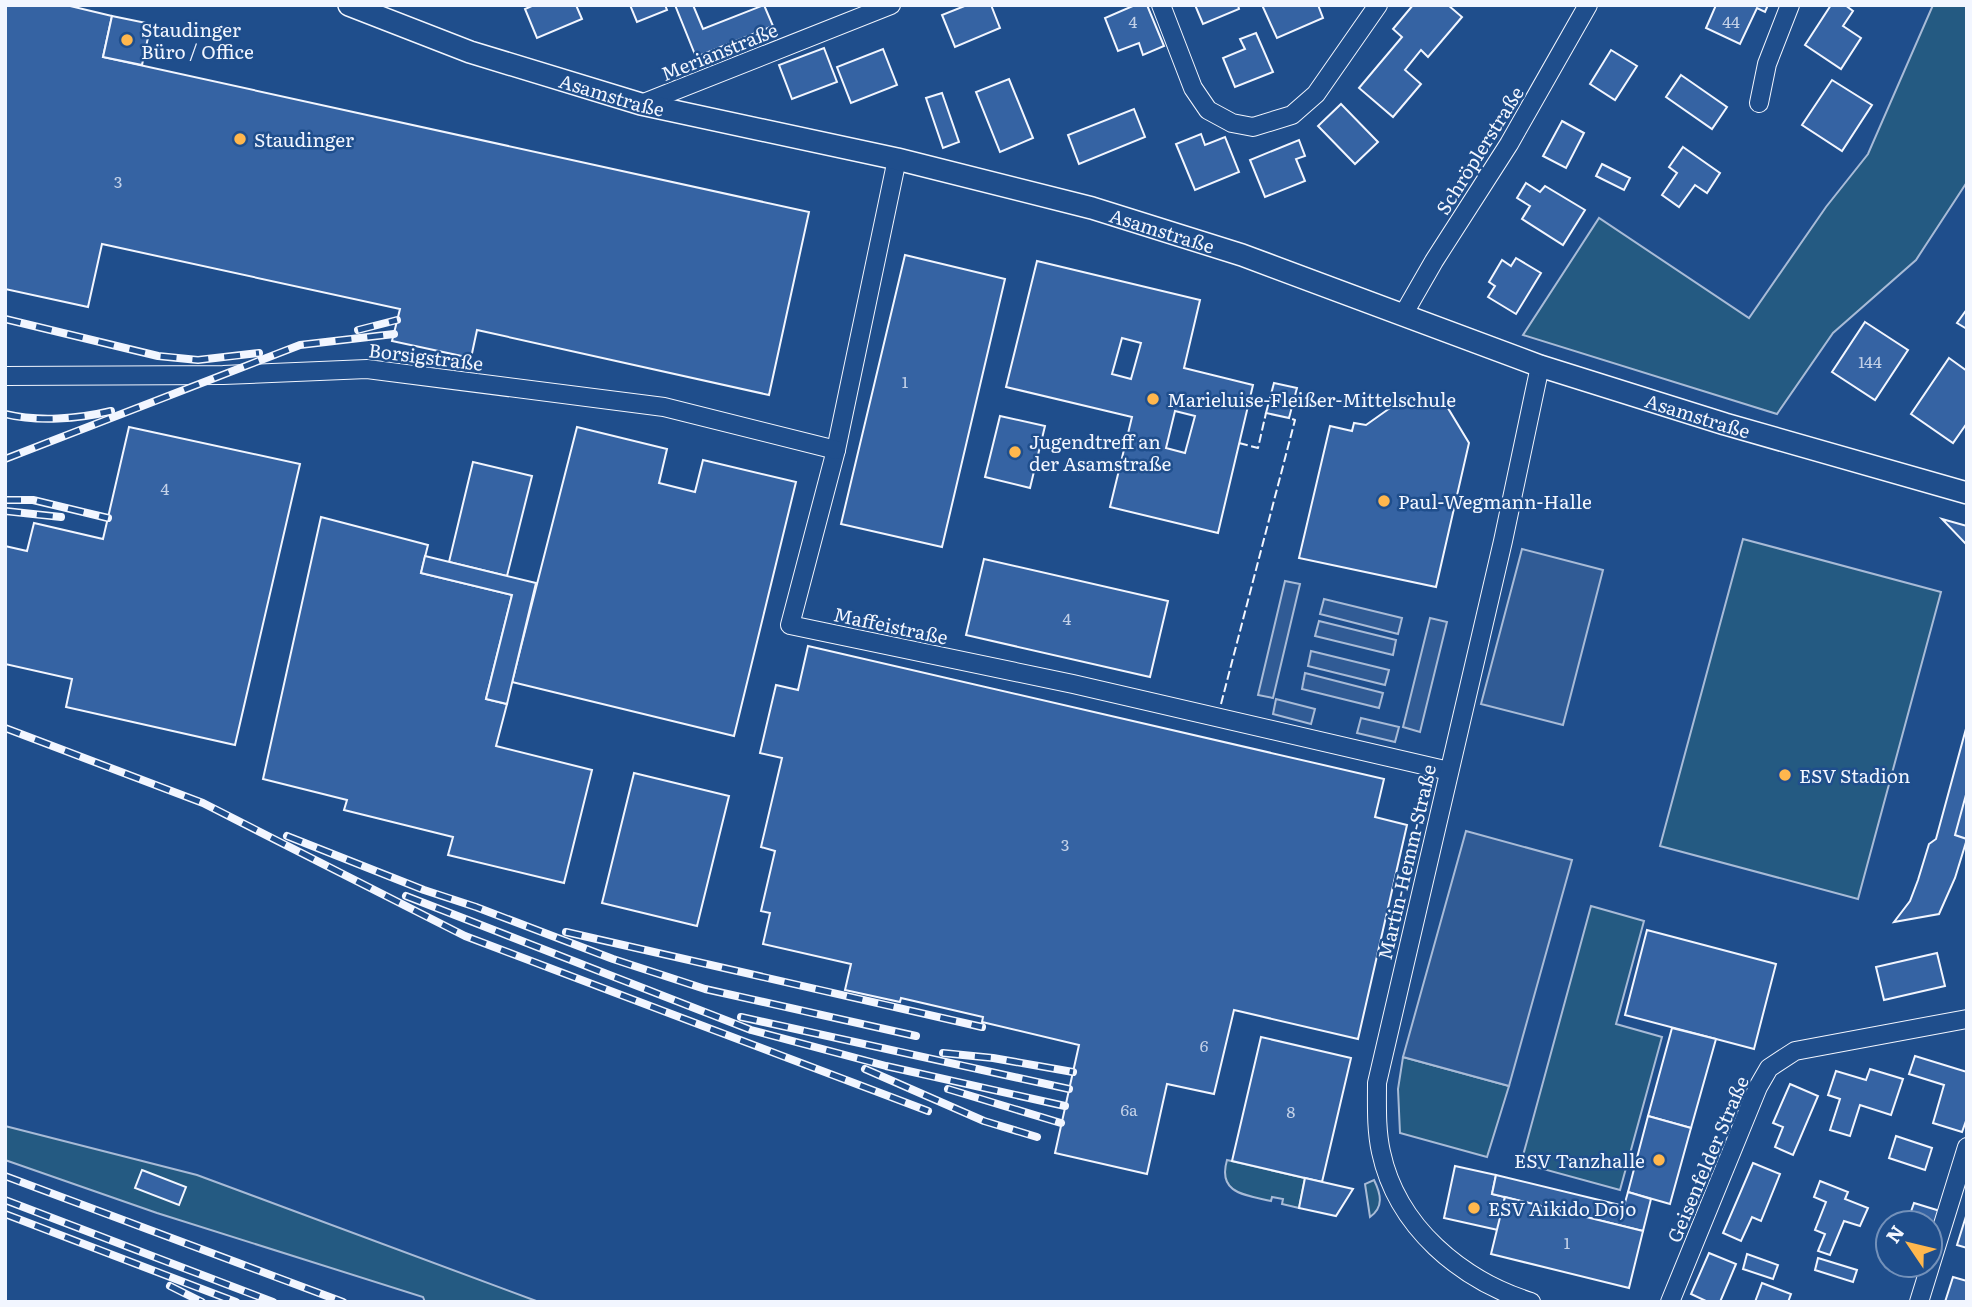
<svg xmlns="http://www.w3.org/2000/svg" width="1972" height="1307" font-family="Literata,serif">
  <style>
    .green { fill: #245a82; stroke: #a8bbd7; stroke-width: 2 }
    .parking { fill: #305b95; stroke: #a8bbd7; stroke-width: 2 }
    .building { fill: #3563a3; stroke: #f2f6ff; stroke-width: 2; fill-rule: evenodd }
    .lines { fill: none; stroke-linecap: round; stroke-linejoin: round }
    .minor-casing { stroke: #f2f6ff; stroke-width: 20 }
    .tertiary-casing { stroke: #f2f6ff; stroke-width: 24 }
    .minor { stroke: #1f4e8c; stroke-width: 18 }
    .tertiary { stroke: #1f4e8c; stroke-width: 21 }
    .rail-casing { stroke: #f2f6ff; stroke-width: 8 }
    .rail { stroke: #1f4e8c; stroke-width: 5; stroke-dasharray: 16; stroke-linecap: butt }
    .fence { stroke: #f2f6ff; stroke-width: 2; stroke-dasharray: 9 3.5; stroke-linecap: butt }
    .poi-dot { fill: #ffb74d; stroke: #1f4e8c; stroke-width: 2.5 }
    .labels { text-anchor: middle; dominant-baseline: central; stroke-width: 5; stroke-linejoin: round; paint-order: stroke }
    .number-label { font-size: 16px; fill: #c3d1e8 }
    .poi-label { font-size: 19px; fill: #f2f6ff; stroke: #1f4e8c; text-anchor: start }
    .street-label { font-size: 19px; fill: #f2f6ff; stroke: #1f4e8c }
  </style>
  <rect width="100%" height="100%" fill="#1f4e8c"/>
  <g class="green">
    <polygon points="1933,5 1967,5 1967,182 1916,260 1833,333 1777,414 1523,335 1599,218 1749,318 1826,207 1868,154"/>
    <polygon points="1743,539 1941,592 1858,899 1660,846"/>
    <polygon points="1591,906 1644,921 1616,1024 1662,1037 1620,1190 1521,1163"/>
    <polygon points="1403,1057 1509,1086 1487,1157 1400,1133 1398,1089"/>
    <polygon points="5,1126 197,1175 539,1302 425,1302 423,1297 157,1213 5,1160"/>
    <path d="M1227,1160L1305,1178L1299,1208L1282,1204L1283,1199L1272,1197L1271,1201C1246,1195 1217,1194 1227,1160Z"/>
    <path d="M1374,1180C1381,1194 1384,1207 1370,1217L1365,1184Z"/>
  </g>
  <g class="parking">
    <polygon points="1522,549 1603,570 1563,725 1481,704"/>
    <polygon points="1285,581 1300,584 1273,698 1258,695"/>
    <polygon points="1324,599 1402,618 1398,634 1320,614"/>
    <polygon points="1430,618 1447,622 1420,732 1403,727"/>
    <polygon points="1319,621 1396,640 1393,655 1315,636"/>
    <polygon points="1311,651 1389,670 1385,685 1308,666"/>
    <polygon points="1305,673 1383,693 1379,708 1302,689"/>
    <polygon points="1276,699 1315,709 1311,724 1273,714"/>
    <polygon points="1361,718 1399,727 1395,742 1357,733"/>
    <polygon points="1466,831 1572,860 1509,1086 1403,1057"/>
  </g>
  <g class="building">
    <polygon points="5,5 66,5 112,16 103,57 809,212 769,395 477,330 471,358 392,341 400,309 102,244 88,307 5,289"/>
    <polygon points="534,5 576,5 582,19 537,38 525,9"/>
    <polygon points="630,5 665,5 667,10 637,22"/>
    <polygon points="675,5 693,5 703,29 764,5 773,26 696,57"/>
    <polygon points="967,5 991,5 1000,28 955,47 942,15"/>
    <polygon points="1135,5 1147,5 1164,46 1143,55 1139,43 1118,51 1105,18"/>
    <polygon points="1195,5 1238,5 1239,9 1203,24"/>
    <polygon points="1262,5 1318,5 1323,18 1277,38"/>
    <polygon points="1413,5 1448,5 1462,17 1428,57 1421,50 1405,70 1421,84 1393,117 1359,88 1402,37 1393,29"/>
    <polygon points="1716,5 1768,5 1765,12 1757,8 1740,44 1706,28"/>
    <polygon points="1831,5 1845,5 1853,11 1843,26 1861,38 1841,69 1805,45"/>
    <polygon points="112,16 151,24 142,65 103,57"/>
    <polygon points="1256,33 1273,72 1235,87 1223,58 1245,49 1240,39"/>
    <polygon points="824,48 837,82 792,99 779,65"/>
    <polygon points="883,49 897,85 851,103 837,67"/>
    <polygon points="1611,50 1637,66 1615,100 1590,84"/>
    <polygon points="1681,75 1727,107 1712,129 1666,97"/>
    <polygon points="1009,79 1033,138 1000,152 976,92"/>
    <polygon points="1832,80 1872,105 1842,151 1802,125"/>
    <polygon points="942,93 959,142 943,148 926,98"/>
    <polygon points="1341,104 1378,142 1355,164 1318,126"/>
    <polygon points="1134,109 1145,137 1079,164 1068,135"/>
    <polygon points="1562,121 1584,133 1566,168 1543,156"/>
    <polygon points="1201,134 1205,145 1225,137 1239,172 1195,190 1176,144"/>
    <polygon points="1299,140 1305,156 1296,159 1305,181 1265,197 1250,160"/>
    <polygon points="1683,147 1720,173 1707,193 1695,185 1679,207 1662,195 1677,173 1669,167"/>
    <polygon points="1602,164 1630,178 1624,190 1596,176"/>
    <polygon points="1526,183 1540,192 1545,186 1585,210 1563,245 1522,219 1530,206 1517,198"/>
    <polygon points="905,255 1005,279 942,547 841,524"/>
    <polygon points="1516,258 1541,273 1516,314 1488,297 1495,286 1489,282 1502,260 1511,266"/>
    <path d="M1037,261L1200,300L1184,368L1253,385L1218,533L1110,507L1132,417L1006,387ZM1122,338L1141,343L1131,379L1112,374ZM1175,411L1195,416L1185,453L1166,448Z"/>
    <polygon points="1967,309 1967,329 1957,323"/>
    <polygon points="1865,322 1908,350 1875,400 1832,372"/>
    <polygon points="1949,358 1967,371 1967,423 1953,443 1911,414"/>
    <polygon points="1274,383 1297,388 1289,418 1266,413"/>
    <polygon points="1407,396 1446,405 1469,443 1436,587 1299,558 1330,426 1352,431 1354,423 1366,425"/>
    <polygon points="1000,416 1045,426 1030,488 985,477"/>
    <polygon points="129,427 300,464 235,745 66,707 72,679 5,664 5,546 27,551 34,523 103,539"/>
    <polygon points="577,427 667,449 659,483 695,492 703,460 796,482 734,736 512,682"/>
    <polygon points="473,462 532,476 507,576 449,562"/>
    <polygon points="321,517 428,545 421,573 512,595 486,699 507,704 496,746 592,770 564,883 448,855 453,837 344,810 347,800 263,779"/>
    <polygon points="1942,519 1967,526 1967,546 1966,544"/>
    <polygon points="425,556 536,583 507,704 486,699 512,595 421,573"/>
    <polygon points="984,559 1168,601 1150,677 966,635"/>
    <polygon points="808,646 1384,779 1375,817 1407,825 1358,1039 1234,1010 1214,1094 1167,1084 1147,1174 1055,1153 1079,1045 982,1022 983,1017 901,998 900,1002 845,990 851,964 763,944 770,913 761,911 775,851 761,847 782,758 760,753 776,685 798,690"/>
    <polygon points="1967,725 1967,839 1955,878 1939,914 1894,922 1910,901 1918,880 1929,844 1936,839"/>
    <polygon points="634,773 729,796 697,926 602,903"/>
    <polygon points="1967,791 1967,839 1955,835"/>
    <polygon points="1647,930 1776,964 1754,1049 1625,1015"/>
    <polygon points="1937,953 1945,986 1884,1000 1876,967"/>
    <polygon points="1672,1028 1716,1039 1691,1128 1648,1116"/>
    <polygon points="1261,1037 1351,1058 1322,1182 1232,1161"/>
    <polygon points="1915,1056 1967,1072 1967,1118 1962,1132 1933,1123 1944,1085 1909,1074"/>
    <polygon points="1870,1069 1903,1079 1891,1115 1860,1105 1850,1136 1830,1130 1840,1099 1828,1095 1836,1071 1866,1080"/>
    <polygon points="1790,1084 1818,1096 1793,1155 1775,1147 1783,1127 1773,1123"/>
    <polygon points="1648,1116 1691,1128 1670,1204 1628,1192"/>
    <polygon points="1896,1136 1932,1148 1925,1170 1889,1158"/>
    <polygon points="1753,1163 1780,1174 1761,1221 1752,1217 1741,1241 1723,1233"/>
    <polygon points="1455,1166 1496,1175 1492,1194 1505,1197 1498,1230 1444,1218"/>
    <polygon points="142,1170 186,1187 179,1205 135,1188"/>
    <polygon points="1496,1175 1624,1206 1628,1192 1651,1199 1643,1231 1492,1194"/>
    <polygon points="1305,1178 1353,1189 1336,1216 1299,1208"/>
    <polygon points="1820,1181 1848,1192 1845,1199 1868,1208 1860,1226 1844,1221 1830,1255 1818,1251 1825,1234 1815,1230 1826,1202 1814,1197"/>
    <polygon points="1505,1197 1643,1231 1629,1288 1491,1254"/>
    <polygon points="1914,1203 1940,1211 1930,1242 1930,1223 1907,1223"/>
    <polygon points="1967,1213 1967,1248 1957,1245"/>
    <polygon points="1709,1253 1736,1264 1720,1302 1708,1302 1691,1294"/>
    <polygon points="1747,1254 1778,1265 1773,1279 1743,1269"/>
    <polygon points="1818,1258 1857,1270 1853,1282 1815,1270"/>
    <polygon points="1953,1277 1967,1281 1967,1302 1945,1302"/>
    <polygon points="1762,1283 1791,1294 1788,1302 1755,1302"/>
  </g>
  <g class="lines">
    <defs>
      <g id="minor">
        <polyline points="1161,5 1193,88 1208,110 1232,123 1253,127 1292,115 1316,94 1378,5"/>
        <polyline points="1759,103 1767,64 1790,5"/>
        <polyline points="641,104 891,5"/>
        <polyline points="897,159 836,450 790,625 1073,684 1449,771"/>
        <polyline points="1403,315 1434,261 1509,144 1588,5"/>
        <polyline points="5,376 223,375 367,369 664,407 836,450"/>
        <path d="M1531,1302C1461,1280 1397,1227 1381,1152C1376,1129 1377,1106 1377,1083L1503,541L1540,366"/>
        <polyline points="1670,1302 1758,1087 1769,1068 1795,1051 1967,1019"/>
        <polyline points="1919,1302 1967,1147"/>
      </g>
      <g id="tertiary">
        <path id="s1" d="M349,5L470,52L641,104L897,159L1092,208L1242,255L1540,366L1725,424L1967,493"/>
      </g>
    </defs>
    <use href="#minor" class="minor-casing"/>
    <use href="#tertiary" class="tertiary-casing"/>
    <use href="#minor" class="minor"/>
    <use href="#tertiary" class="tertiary"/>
    <defs>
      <g id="rail">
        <polyline points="5,319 158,356 198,360 259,353"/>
        <polyline points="358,330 397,320"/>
        <path d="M5,414C38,422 78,419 111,411"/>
        <polyline points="5,459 300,345 394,334"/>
        <polyline points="5,500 33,500 108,518"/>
        <polyline points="5,511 61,517"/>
        <polyline points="5,728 203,803 465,936 928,1111"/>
        <polyline points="287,836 424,890 476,907 613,959 705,989 916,1036"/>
        <polyline points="406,896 751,1030 886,1066 1065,1106"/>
        <polyline points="566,932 982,1027"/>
        <polyline points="741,1017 1069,1089"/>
        <polyline points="943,1053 993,1058 1073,1072"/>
        <polyline points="865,1069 984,1121 1037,1137"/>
        <polyline points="948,1089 1061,1123"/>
        <polyline points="5,1176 343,1302"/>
        <polyline points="5,1200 273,1302"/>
        <polyline points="5,1214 236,1302"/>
        <polyline points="170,1286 202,1302"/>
      </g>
    </defs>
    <use href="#rail" class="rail-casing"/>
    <use href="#rail" class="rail"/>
    <g class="fence">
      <polyline points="1239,443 1258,448 1266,413"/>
      <polyline points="1221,704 1295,420 1289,418"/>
      <polyline points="5,1247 5,1249"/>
    </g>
  </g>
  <g class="poi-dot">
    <circle cx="127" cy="40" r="7"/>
    <circle cx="240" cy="139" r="7"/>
    <circle cx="1153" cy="399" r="7"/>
    <circle cx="1015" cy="452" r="7"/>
    <circle cx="1384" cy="501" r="7"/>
    <circle cx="1785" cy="775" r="7"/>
    <circle cx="1659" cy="1160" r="7"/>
    <circle cx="1474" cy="1208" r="7"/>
  </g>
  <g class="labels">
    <g class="number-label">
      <text x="1133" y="21">4</text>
      <text x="1731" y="21">44</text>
      <text x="118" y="181">3</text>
      <text x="1870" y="361">144</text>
      <text x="905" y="381">1</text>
      <text x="165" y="488">4</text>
      <text x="1067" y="618">4</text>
      <text x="1065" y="844">3</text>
      <text x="1204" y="1045">6</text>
      <text x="1129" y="1109">6a</text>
      <text x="1291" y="1111">8</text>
      <text x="1567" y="1242">1</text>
    </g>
    <g class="poi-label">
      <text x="141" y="29">Staudinger<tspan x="141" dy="22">Büro / Office</tspan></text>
      <text x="254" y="139">Staudinger</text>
      <text x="1167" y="399">Marieluise-Fleißer-Mittelschule</text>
      <text x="1029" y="441">Jugendtreff an<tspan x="1029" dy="22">der Asamstraße</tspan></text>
      <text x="1398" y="501">Paul-Wegmann-Halle</text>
      <text x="1799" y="775">ESV Stadion</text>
      <text x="1645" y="1160" text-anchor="end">ESV Tanzhalle</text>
      <text x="1488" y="1208">ESV Aikido Dojo</text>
    </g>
    <g class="street-label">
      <text transform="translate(719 51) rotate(-22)">Merianstraße</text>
      <text stroke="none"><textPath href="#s1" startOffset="278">Asamstraße</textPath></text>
      <text transform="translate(1479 150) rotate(-58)">Schröplerstraße</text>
      <text stroke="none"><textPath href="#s1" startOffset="845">Asamstraße</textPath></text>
      <text transform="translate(426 356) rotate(7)">Borsigstraße</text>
      <text stroke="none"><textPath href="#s1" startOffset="1412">Asamstraße</textPath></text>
      <text transform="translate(891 625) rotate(12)">Maffeistraße</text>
      <text transform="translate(1406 862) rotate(-77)">Martin-Hemm-Straße</text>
      <text transform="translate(1707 1159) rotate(-67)">Geisenfelder Straße</text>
    </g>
  </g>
  <rect width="1972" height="1307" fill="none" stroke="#f2f6ff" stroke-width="14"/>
  <g transform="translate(1909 1244) rotate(305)"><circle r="33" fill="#1f4e8c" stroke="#7391ba" stroke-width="2"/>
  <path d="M0-5L12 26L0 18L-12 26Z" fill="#ffb74d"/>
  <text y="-10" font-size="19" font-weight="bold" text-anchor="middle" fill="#f2f6ff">N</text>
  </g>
</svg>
